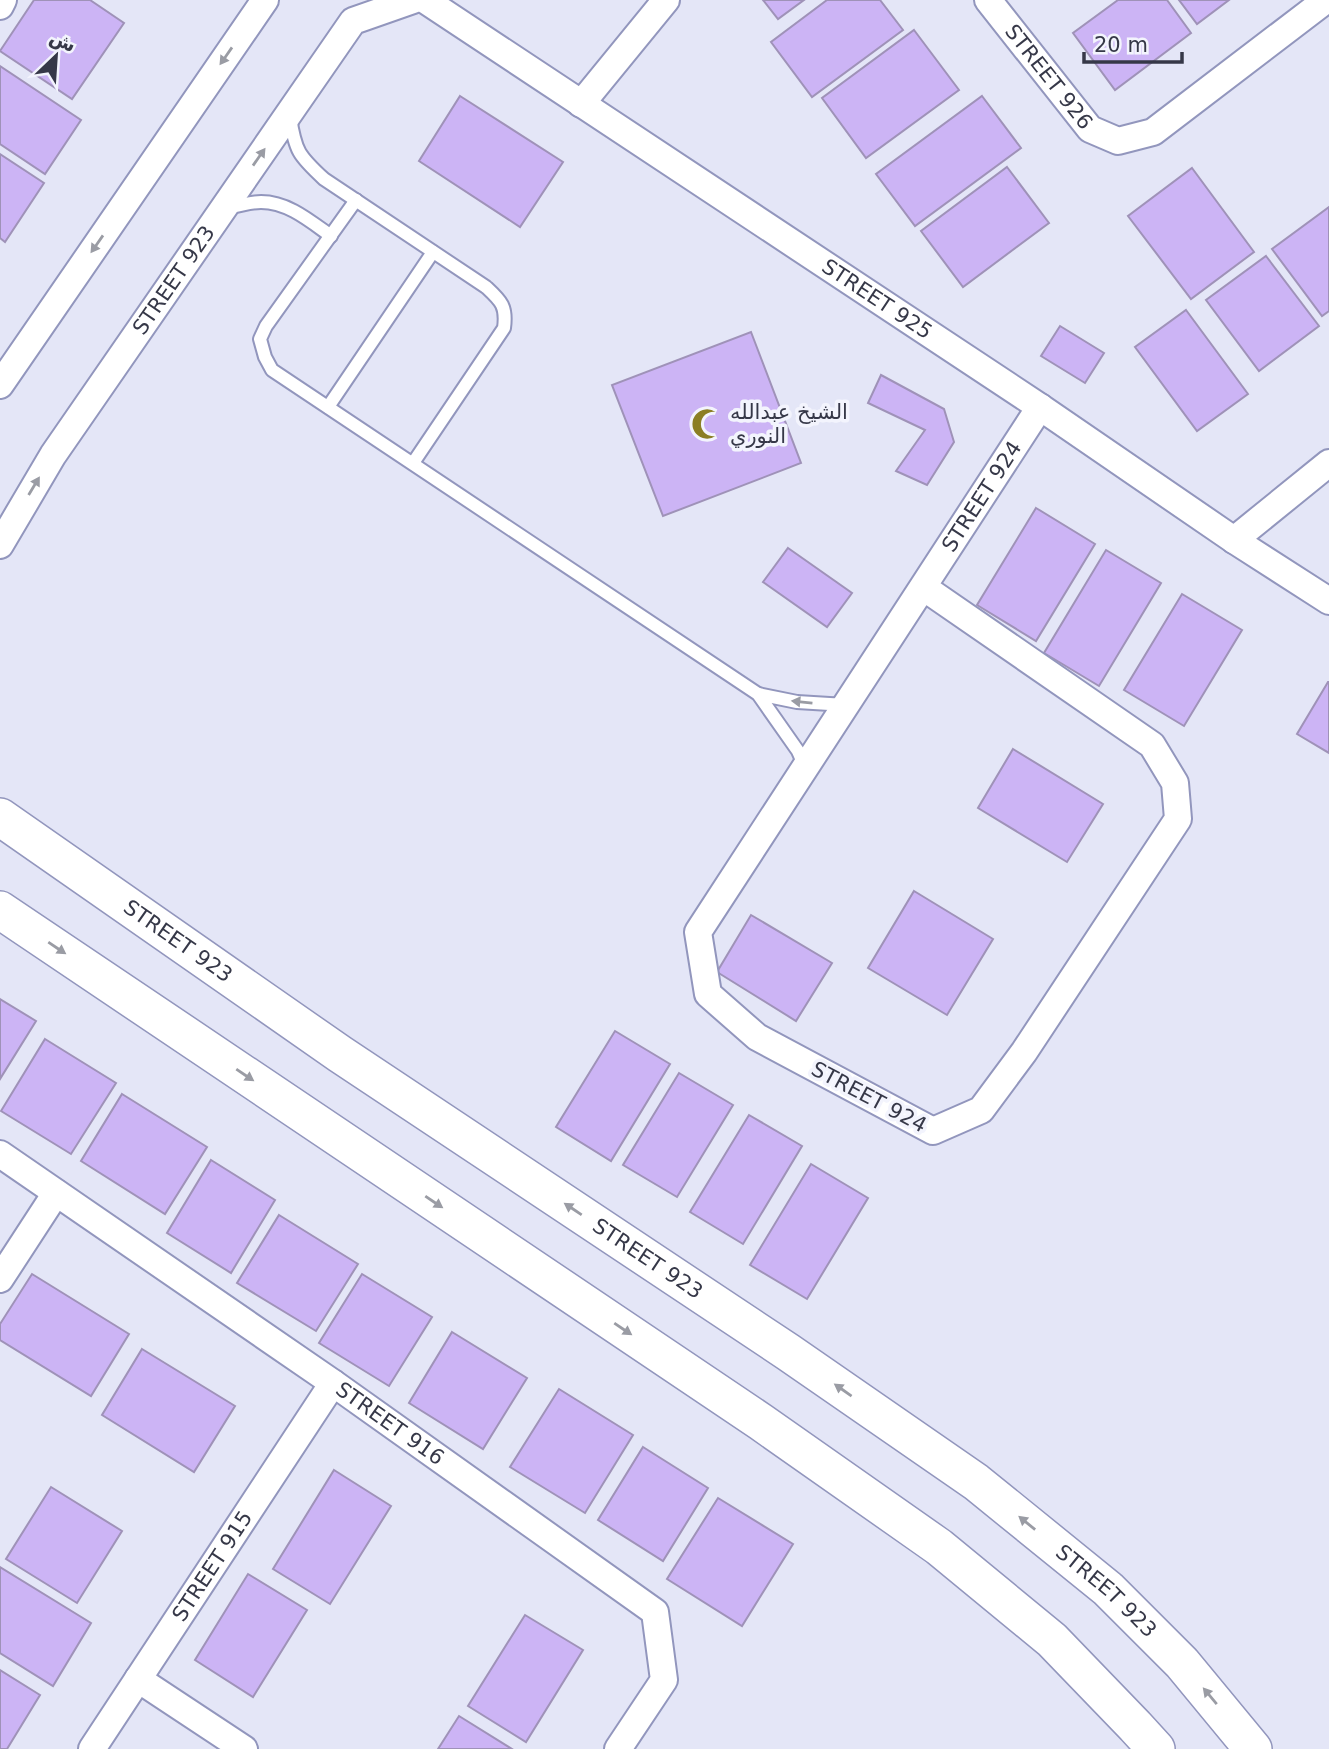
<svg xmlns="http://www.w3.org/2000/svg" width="1329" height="1749" font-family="'DejaVu Sans',Cairo,sans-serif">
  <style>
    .building { fill: #ccb4f5; stroke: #9f92b8; stroke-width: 2 }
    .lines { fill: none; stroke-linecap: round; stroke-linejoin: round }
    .lane-casing { stroke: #9296bd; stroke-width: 16 }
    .street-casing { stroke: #9296bd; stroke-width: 30 }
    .secondary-casing { stroke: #9296bd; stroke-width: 40 }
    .lane { stroke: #fff; stroke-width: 12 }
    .street { stroke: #fff; stroke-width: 26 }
    .secondary { stroke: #fff; stroke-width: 37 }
    .oneway { fill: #9a9ca4 }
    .labels { text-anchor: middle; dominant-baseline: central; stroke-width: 7; stroke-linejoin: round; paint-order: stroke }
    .street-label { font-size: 21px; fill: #363848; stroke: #f3f4fd }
    .poi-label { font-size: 21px; fill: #363848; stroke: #f3f4fd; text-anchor: start }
  </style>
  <rect width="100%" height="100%" fill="#e4e6f7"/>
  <g class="building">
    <polygon points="34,0 90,0 124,23 72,99 0,51"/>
    <polygon points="763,0 804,0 778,19"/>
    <polygon points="827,0 880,0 903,30 812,97 771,42"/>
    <polygon points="1118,0 1167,0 1191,33 1115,90 1073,33"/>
    <polygon points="1179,0 1229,0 1197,24"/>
    <polygon points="914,30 959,90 866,158 822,98"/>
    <polygon points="0,66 81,120 45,174 0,144"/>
    <polygon points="460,96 563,162 520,227 419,161"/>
    <polygon points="982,96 1021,148 915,226 876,174"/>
    <polygon points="0,154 44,183 5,242 0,238"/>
    <polygon points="1007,167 1049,223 963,287 921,231"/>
    <polygon points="1192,168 1254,252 1191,299 1128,216"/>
    <polygon points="1329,207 1329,311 1322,316 1272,249"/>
    <polygon points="1266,256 1319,326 1259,371 1206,300"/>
    <polygon points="1186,310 1248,394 1197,431 1135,347"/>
    <polygon points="1060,326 1104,353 1085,383 1041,356"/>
    <polygon points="751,332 801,463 663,516 612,385"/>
    <polygon points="881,375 944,409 954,442 927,485 896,471 925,430 868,403"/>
    <polygon points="1036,508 1095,544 1036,641 977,605"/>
    <polygon points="788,548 852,593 827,627 763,582"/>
    <polygon points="1106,550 1161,583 1099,686 1044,653"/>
    <polygon points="1182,594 1242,630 1184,726 1124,690"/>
    <polygon points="1328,682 1329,682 1329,753 1297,734"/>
    <polygon points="1013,749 1103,804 1067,862 978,808"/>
    <polygon points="914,891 993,939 947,1015 868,968"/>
    <polygon points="751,915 832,963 796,1021 717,972"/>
    <polygon points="0,999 36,1021 0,1079"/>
    <polygon points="615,1031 670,1064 611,1161 556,1127"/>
    <polygon points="45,1039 116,1083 71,1154 1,1111"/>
    <polygon points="679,1073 733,1105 677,1197 623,1165"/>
    <polygon points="122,1094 207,1147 165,1214 81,1161"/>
    <polygon points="749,1115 802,1146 743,1244 690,1212"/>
    <polygon points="211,1160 275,1200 231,1273 167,1233"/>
    <polygon points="811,1164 868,1198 807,1299 750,1265"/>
    <polygon points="279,1215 358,1264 316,1331 237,1283"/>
    <polygon points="32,1274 129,1334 91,1396 0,1340 0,1324"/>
    <polygon points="362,1274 432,1317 389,1386 319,1343"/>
    <polygon points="452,1332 527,1378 483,1449 409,1403"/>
    <polygon points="142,1349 235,1406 194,1472 102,1415"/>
    <polygon points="559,1389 633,1435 585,1513 510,1467"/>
    <polygon points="643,1447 708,1488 663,1561 598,1520"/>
    <polygon points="334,1470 391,1506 330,1604 273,1569"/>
    <polygon points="51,1487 122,1531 77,1603 6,1559"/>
    <polygon points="718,1498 793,1544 742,1626 667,1579"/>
    <polygon points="0,1567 91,1623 53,1686 0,1653"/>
    <polygon points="248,1574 307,1610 253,1697 195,1660"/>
    <polygon points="525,1615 583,1650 526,1742 468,1706"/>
    <polygon points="0,1670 40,1695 7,1749 0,1749"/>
    <polygon points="459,1716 512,1749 438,1749"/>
  </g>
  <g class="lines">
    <defs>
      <g id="lane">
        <path d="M290,117C295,151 299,156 324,179L486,287C501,301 507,306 504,328L413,463"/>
        <polyline points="356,200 266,326 260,339 265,357 272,370 758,694 798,751 805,767"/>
        <path d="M228,207C239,206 250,202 261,202C288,202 310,221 331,236"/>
        <polyline points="328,407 433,252"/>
        <polyline points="758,694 797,702 846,705"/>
      </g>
      <g id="street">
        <path id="s1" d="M425,0L1040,407L1234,540L1329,601"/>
        <path id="s2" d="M988,0L1090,129L1118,141L1153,132L1326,0"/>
        <polyline points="0,6 3,0"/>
        <polyline points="581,104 666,0"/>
        <polyline points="0,385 265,0"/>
        <polyline points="1234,540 1329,463"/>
        <path id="s3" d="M0,545L53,455L353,21L413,0"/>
        <path id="s4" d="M923,587L1152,745L1175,783L1178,819L1024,1052L981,1110L933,1131L757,1037L708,994L698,932L1040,407"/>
        <path id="s5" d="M0,1154L333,1383L655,1612L664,1680L618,1749"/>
        <polyline points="0,1279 56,1193"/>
        <polyline points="138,1679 244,1749"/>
        <path id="s6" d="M92,1749L333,1383"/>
      </g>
      <g id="secondary">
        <path id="s7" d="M0,817L340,1054L788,1352L976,1482L1108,1589L1182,1663L1253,1749"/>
        <polyline points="0,910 761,1422 939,1547 1052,1640 1135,1726 1156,1749"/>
      </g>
    </defs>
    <use href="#lane" class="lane-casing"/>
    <use href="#street" class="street-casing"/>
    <use href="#secondary" class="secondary-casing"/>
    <use href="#lane" class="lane"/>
    <use href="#street" class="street"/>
    <use href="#secondary" class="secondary"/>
  </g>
  <defs><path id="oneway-solid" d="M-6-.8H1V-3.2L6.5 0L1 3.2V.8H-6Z" transform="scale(1.75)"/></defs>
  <g class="oneway">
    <use href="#oneway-solid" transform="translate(226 56) rotate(125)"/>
    <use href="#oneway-solid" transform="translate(259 157) rotate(-55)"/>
    <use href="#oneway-solid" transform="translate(97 244) rotate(125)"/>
    <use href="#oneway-solid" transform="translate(34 486) rotate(-59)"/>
    <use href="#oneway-solid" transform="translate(802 702) rotate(-174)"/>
    <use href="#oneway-solid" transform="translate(57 948) rotate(34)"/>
    <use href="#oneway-solid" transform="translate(245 1075) rotate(34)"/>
    <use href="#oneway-solid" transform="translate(434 1202) rotate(34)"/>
    <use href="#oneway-solid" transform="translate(573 1209) rotate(-146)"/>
    <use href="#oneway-solid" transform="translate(623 1329) rotate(34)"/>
    <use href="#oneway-solid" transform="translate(843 1390) rotate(-145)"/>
    <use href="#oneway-solid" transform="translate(1027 1523) rotate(-141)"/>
    <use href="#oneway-solid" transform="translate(1210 1696) rotate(-130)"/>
  </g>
  <defs>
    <symbol id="mosque-bare" viewBox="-9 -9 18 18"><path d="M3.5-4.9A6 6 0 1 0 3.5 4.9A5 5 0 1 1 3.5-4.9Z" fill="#8b7e24" stroke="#f3f4fd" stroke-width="2.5" paint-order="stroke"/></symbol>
  </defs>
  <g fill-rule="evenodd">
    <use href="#mosque-bare" x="685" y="402" width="44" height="44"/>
  </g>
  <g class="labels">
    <g class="street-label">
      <text stroke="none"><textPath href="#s2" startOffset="98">STREET 926</textPath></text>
      <text stroke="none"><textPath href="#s3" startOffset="317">STREET 923</textPath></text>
      <text stroke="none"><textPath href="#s1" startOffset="542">STREET 925</textPath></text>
      <text stroke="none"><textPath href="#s4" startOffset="1610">STREET 924</textPath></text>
      <text stroke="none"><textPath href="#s7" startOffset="217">STREET 923</textPath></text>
      <text transform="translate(869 1097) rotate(28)">STREET 924</text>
      <text stroke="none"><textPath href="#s7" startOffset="784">STREET 923</textPath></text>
      <text stroke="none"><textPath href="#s5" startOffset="474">STREET 916</textPath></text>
      <text stroke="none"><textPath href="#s6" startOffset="219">STREET 915</textPath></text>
      <text stroke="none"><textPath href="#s7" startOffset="1351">STREET 923</textPath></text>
    </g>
    <g class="poi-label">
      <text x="730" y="412">الشيخ عبدالله<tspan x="730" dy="24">النوري</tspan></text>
    </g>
  </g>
  <g transform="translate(56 56) rotate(25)" stroke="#f3f4fd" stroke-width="5" paint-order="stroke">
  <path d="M0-5L12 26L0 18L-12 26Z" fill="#363848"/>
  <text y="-10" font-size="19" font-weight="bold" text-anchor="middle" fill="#363848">ش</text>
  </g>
  <path d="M1084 52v10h98v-10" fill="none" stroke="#363848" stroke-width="3.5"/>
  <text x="1094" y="52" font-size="21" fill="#363848" stroke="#f3f4fd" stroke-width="5" paint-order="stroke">20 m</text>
</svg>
